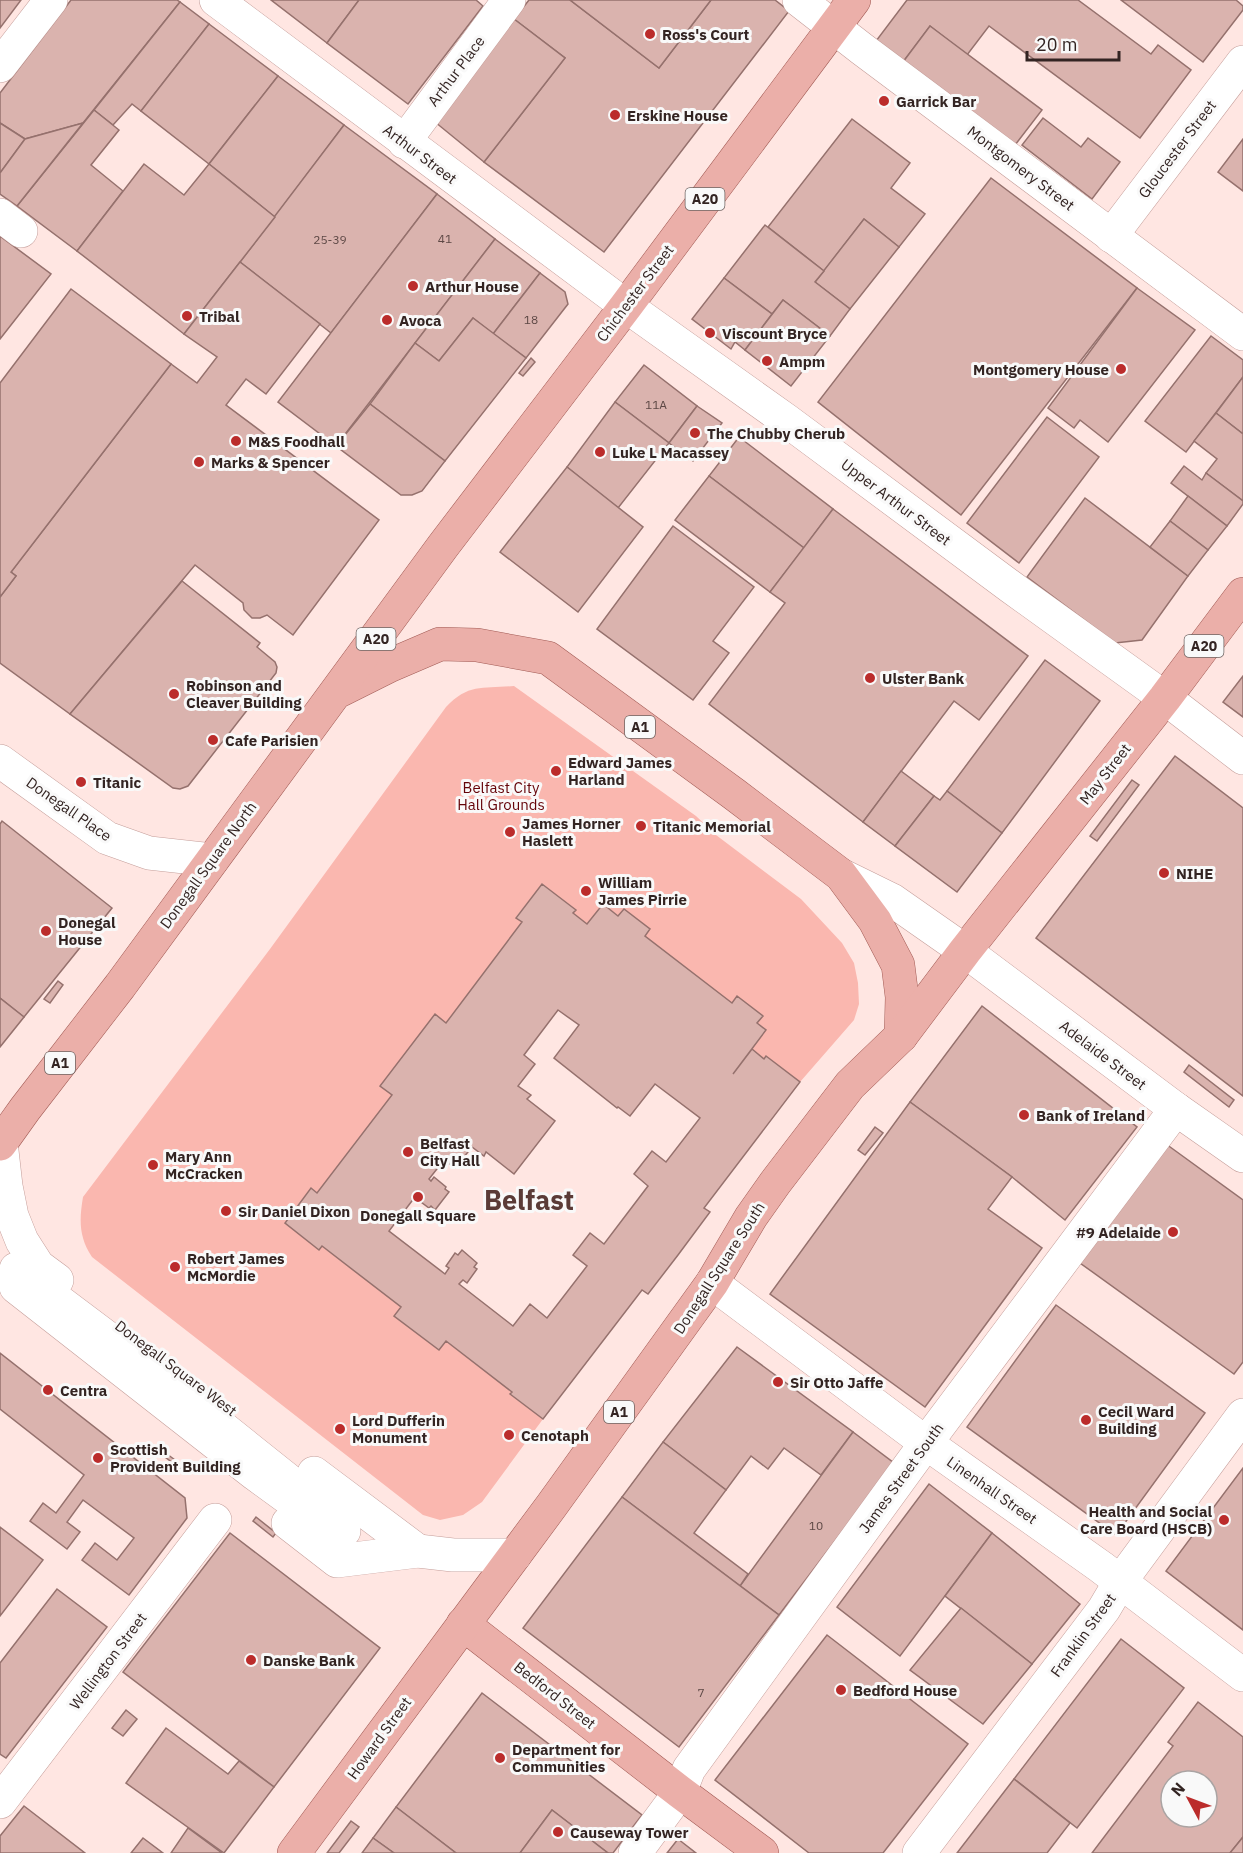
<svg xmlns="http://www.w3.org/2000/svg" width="1243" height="1853" font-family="'IBM Plex Sans',sans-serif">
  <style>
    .green { fill: #fab7af }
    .building { fill: #dab3ae; stroke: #95716d; stroke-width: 1.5; fill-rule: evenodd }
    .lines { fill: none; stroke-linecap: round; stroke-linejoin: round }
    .minor-casing { stroke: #c59e9a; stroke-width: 34 }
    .major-casing { stroke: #a25b55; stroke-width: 34 }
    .minor { stroke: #fff; stroke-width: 33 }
    .major { stroke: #ebafa9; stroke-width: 33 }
    .poi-dot { fill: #bb2c2b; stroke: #f9f9f9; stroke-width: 2 }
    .labels { text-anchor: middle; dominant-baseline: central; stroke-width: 6; stroke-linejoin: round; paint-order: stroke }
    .number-label { font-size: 12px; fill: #5d4845 }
    .shield { fill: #f9f9f9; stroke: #6e6462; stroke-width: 1.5 }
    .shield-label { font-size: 14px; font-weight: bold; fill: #332422 }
    .poi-label { font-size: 15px; font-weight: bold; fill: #332422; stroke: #f9f9f9; text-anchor: start }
    .street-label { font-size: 15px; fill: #332422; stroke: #f9f9f9 }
    .park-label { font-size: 15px; fill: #650409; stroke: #f9f9f9 }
    .town-label { font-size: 27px; font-weight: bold; fill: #5b3b37; stroke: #f9f9f9 }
  </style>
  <rect width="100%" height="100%" fill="#ffe6e2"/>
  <path class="green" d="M514,686L696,816L716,835L801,899L842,943L854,963L858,983L859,1004L854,1020L800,1082L766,1056L764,1059L752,1049L766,1030L603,904L587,924L573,913L576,910L542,884L516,917L522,922L446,1023L436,1015L392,1095L317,1193L311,1189L285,1223L319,1249L322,1246L512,1392L510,1394L543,1419L482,1502L463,1515L440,1520L423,1515L92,1257C79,1237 79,1221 83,1197L270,949L446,707C469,683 483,689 514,686Z"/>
  <g class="building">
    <polygon points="0,0 21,0 0,28"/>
    <polygon points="71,0 177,0 180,2 83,123 25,139 0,123 0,93"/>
    <polygon points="271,0 359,0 327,43"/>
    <polygon points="359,0 476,0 483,6 408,104 327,43"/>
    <polygon points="529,0 570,0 659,68 711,0 775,0 789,11 604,252 484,162 565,58 514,19"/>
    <polygon points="570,0 711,0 659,68"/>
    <polygon points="907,0 1078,0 1151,54 1158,45 1191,70 1140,138 989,26 967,55 930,26 903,62 876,41"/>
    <polygon points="1121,0 1236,0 1243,6 1243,10 1203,62"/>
    <polygon points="180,2 209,24 141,111 132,104 113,125 94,110"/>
    <polygon points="514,19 565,58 484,162 435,122"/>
    <polygon points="209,24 278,76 209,164 141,111"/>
    <polygon points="930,26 1042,110 1015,145 903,62"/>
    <polygon points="278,76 344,125 275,217 209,164"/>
    <polygon points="94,110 119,130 91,165 123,191 77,251 17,206"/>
    <polygon points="1043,118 1081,147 1088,138 1120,162 1092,199 1022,145"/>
    <polygon points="852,119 910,163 891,188 925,214 899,247 864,219 824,271 768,227"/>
    <polygon points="0,123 25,139 0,173"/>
    <polygon points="83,123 17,206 0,194 0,173 25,139"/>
    <polygon points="344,125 437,194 331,333 240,262"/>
    <polygon points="1243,139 1243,191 1218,172"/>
    <polygon points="144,164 184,195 209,164 275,217 184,334 77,251"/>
    <polygon points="991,178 1137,288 961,515 818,402"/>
    <polygon points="437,194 495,239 336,446 278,402"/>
    <polygon points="864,219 899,247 850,309 815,282"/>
    <polygon points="765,225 824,271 815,282 850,309 830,336 783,300 772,314 724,278"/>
    <polygon points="0,236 51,274 0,339"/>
    <polygon points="495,239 540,273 493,334 473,318 439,361 415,343"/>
    <polygon points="240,262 320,324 266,394 246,379 226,405 379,520 293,635 267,615 260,618 252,618 244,610 243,603 195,565 70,714 0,663 0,597 16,576 11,572 171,364 197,383 217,357 184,334"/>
    <polygon points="540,273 565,292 568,304 526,358 493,334"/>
    <polygon points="724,278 772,314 745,350 735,342 731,349 692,319"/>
    <polygon points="1137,288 1195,330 1108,442 1080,420 1074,428 1048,408"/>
    <polygon points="71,289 171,364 11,572 16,576 0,597 0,383"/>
    <polygon points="783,300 830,336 791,386 745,350"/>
    <polygon points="473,318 526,358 445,461 370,404 415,343 439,361"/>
    <polygon points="1211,336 1243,360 1243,377 1186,452 1145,421"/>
    <polygon points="531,358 535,362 523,376 519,373"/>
    <polygon points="644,365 697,406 669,443 615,402"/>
    <polygon points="1243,377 1243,434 1216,413"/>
    <polygon points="615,402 669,443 618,508 567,467"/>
    <polygon points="370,404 445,461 422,491 412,495 401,495 336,446"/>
    <polygon points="697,406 722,423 693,461 669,443"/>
    <polygon points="1216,413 1243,434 1243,501 1206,473 1217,459 1194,441"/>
    <polygon points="1047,417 1099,457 1019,563 967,523"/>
    <polygon points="739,437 833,509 804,548 709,476"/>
    <polygon points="1184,466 1202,480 1206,473 1243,501 1243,504 1227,526 1171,483"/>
    <polygon points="567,467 643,527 578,612 500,552"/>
    <polygon points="709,476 804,548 770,592 675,520"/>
    <polygon points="1188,496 1227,526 1208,550 1170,521"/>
    <polygon points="1085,498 1188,576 1142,640 1115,643 1027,577"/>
    <polygon points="833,509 1028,656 979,720 954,701 863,822 709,704 785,603 770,592"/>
    <polygon points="1170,521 1208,550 1188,576 1150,547"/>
    <polygon points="673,526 754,587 713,641 729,653 693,700 597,629"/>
    <polygon points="182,581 260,643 257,647 275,662 277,667 276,673 188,786 180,789 173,788 70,714"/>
    <polygon points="1045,660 1100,701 1002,833 947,791"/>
    <polygon points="1243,676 1243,717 1223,702"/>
    <polygon points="1175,756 1243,808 1243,1096 1036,938"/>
    <polygon points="901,771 934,796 895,846 863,822"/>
    <polygon points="1132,780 1139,785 1097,841 1090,836"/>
    <polygon points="947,791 1002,833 957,892 895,846 934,796 940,800"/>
    <polygon points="2,821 112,908 24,1017 0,998 0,824"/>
    <path d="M542,884L576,910L573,913L587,924L603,904L618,916L624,909L650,929L645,936L732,1003L737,996L763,1016L757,1023L766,1030L733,1074L752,1049L764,1059L766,1056L800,1082L704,1208L710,1212L678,1255L648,1294L642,1290L543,1419L510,1394L512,1392L446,1341L439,1350L394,1316L401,1307L322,1246L319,1250L285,1223L311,1188L317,1193L392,1095L380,1086L435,1014L446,1023L522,922L516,918ZM558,1010L579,1025L554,1058L617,1108L618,1107L630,1116L655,1084L700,1118L666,1162L652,1151L634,1174L648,1186L604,1244L590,1233L573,1255L587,1266L547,1318L530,1304L513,1326L459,1284L463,1280L467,1283L477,1269L474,1267L477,1263L462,1250L458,1255L455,1253L446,1266L449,1268L445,1274L389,1231L418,1193L420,1195L417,1199L429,1208L431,1206L435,1210L449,1192L445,1189L446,1187L434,1177L431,1181L429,1179L444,1160L455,1168L472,1147L484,1156L486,1152L514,1174L555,1121L527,1099L531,1095L518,1086L535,1064L524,1055Z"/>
    <polygon points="58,981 63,985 50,1003 44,999"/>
    <polygon points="0,998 24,1017 0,1047"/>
    <polygon points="982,1006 1137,1127 1065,1220 1012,1177 910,1102"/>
    <polygon points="1189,1065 1234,1100 1229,1107 1184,1072"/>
    <polygon points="910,1102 1012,1177 988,1209 1042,1248 925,1407 770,1294"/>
    <polygon points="875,1127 883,1133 865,1155 858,1150"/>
    <polygon points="1166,1144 1243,1200 1243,1362 1234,1374 1080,1263"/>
    <polygon points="1056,1305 1205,1413 1116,1535 967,1427"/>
    <polygon points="737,1347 853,1432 821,1475 784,1448 768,1469 751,1456 726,1490 663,1442"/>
    <polygon points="0,1353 185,1498 187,1518 129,1595 82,1560 95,1543 117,1560 134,1538 83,1500 67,1522 80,1532 67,1549 30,1521 43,1503 56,1513 84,1475 0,1409"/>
    <polygon points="853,1432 894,1463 779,1615 740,1586"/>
    <polygon points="663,1442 726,1490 694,1533 748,1574 740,1586 622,1497"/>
    <polygon points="167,1454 187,1469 185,1472 165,1457"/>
    <polygon points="1243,1468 1243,1630 1166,1571"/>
    <polygon points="929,1484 992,1533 900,1656 837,1607"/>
    <polygon points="622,1497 779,1615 679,1747 523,1628"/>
    <polygon points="256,1517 276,1533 273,1537 253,1521"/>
    <polygon points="0,1527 43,1560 0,1616"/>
    <polygon points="230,1533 380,1648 274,1787 123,1672"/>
    <polygon points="992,1533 1080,1604 1032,1664 945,1596"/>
    <polygon points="57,1589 107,1627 6,1758 0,1754 0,1663"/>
    <polygon points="961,1608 1032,1664 983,1724 910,1670"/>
    <polygon points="827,1635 968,1744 883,1853 809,1853 715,1780"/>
    <polygon points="1121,1639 1184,1688 1077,1828 1014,1779"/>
    <polygon points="482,1693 642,1815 613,1853 608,1853 552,1810 520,1853 456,1853 396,1807"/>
    <path d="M1198,1702L1243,1737V1837L1230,1853H1092L1173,1746L1168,1742ZM1171,1781H1207V1817H1171Z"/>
    <polygon points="126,1710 137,1719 123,1736 112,1728"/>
    <polygon points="166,1728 228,1774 239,1761 274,1787 224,1853 126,1783"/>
    <polygon points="1014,1779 1070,1823 1047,1853 957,1853"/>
    <polygon points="24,1806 85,1853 0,1853 0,1836"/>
    <polygon points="396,1807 456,1853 394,1853 373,1838"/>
    <polygon points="552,1810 608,1853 520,1853"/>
    <polygon points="351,1821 359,1827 339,1853 327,1853"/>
    <polygon points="188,1828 222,1853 171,1853"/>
    <polygon points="1243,1837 1243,1853 1230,1853"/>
    <polygon points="143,1838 163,1853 131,1853"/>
    <polygon points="373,1838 394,1853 362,1853"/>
    <polygon points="678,1839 696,1853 667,1853"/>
  </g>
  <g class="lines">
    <defs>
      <g id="minor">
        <polyline points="216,0 626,306 786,420 1011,587 1165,698 1243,758"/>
        <polyline points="799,0 862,49 1243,334"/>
        <polyline points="0,66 51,0"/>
        <polyline points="404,142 509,0"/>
        <polyline points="0,215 21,231"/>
        <polyline points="1111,236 1243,62"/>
        <polyline points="0,761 107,838 149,853 212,860"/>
        <polyline points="841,875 892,900 965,951 1176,1109 1243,1156"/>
        <polyline points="1,1142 6,1186 12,1216 22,1241 38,1266 57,1280"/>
        <polygon points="16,1269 149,1369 338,1520 344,1531 329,1528 255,1474 16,1287"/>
        <polyline points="712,1283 926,1443 1101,1567 1243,1675"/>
        <polyline points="314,1473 418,1551"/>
        <polyline points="288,1523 337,1561 418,1551 453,1555 515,1555"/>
        <polyline points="0,1802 215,1520"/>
        <polyline points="635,1853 680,1792 689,1769 926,1443 1176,1109"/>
        <polyline points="919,1853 1104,1609 1120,1582 1243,1415"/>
      </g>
      <g id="major">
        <polyline points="341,690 391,665 440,644 477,645 548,658 734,794 841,875 875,921 898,965 902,997 901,1036"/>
        <polyline points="0,1144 25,1109 120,986 443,546 626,306 854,0"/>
        <polyline points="463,1624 680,1792 762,1853"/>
        <polyline points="294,1853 552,1505 712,1283 751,1217 775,1183 850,1085 901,1036 965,951 1165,698 1243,594"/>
      </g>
    </defs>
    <use href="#minor" class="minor-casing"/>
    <use href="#major" class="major-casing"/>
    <use href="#minor" class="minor"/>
    <use href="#major" class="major"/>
  </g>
  <g class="poi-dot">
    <circle cx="650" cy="34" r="6"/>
    <circle cx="884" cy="101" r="6"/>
    <circle cx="615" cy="115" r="6"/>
    <circle cx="413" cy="286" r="6"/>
    <circle cx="187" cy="316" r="6"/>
    <circle cx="387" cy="320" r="6"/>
    <circle cx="710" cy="333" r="6"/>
    <circle cx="767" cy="361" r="6"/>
    <circle cx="1121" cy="369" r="6"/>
    <circle cx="695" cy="433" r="6"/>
    <circle cx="236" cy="441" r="6"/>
    <circle cx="600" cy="452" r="6"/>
    <circle cx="199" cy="462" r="6"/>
    <circle cx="870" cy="678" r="6"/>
    <circle cx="174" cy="694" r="6"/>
    <circle cx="213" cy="740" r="6"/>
    <circle cx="556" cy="771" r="6"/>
    <circle cx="81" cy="782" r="6"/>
    <circle cx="641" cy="826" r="6"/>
    <circle cx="510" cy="832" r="6"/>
    <circle cx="1164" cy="873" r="6"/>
    <circle cx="586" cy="891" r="6"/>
    <circle cx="46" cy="931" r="6"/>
    <circle cx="1024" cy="1115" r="6"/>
    <circle cx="408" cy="1152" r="6"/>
    <circle cx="153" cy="1165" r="6"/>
    <circle cx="418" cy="1197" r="6"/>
    <circle cx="226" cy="1211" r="6"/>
    <circle cx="1173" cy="1232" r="6"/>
    <circle cx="175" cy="1267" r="6"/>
    <circle cx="778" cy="1382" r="6"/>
    <circle cx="48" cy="1390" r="6"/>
    <circle cx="1086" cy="1420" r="6"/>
    <circle cx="340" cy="1429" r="6"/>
    <circle cx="509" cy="1435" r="6"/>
    <circle cx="98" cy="1458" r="6"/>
    <circle cx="1224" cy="1520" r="6"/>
    <circle cx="251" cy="1660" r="6"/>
    <circle cx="841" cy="1690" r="6"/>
    <circle cx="500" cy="1758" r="6"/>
    <circle cx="558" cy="1832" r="6"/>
  </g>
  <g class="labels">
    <g class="number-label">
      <text x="445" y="238">41</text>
      <text x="330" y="239">25-39</text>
      <text x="531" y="319">18</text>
      <text x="656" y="404">11A</text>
      <text x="816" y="1525">10</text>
      <text x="701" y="1692">7</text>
    </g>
    <g class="shield">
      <rect x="685.5" y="188" width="39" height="22" rx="4.5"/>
      <rect x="356.5" y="628" width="39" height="22" rx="4.5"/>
      <rect x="1184.5" y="635" width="39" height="22" rx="4.5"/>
      <rect x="625" y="716" width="30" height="22" rx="4.5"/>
      <rect x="45" y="1052" width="30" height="22" rx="4.5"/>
      <rect x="604" y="1401" width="30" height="22" rx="4.5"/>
    </g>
    <g class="shield-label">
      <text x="705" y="199">A20</text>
      <text x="376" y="639">A20</text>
      <text x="1204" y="646">A20</text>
      <text x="640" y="727">A1</text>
      <text x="60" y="1063">A1</text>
      <text x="619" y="1412">A1</text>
    </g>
    <g class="poi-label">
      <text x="662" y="34">Ross's Court</text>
      <text x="896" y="101">Garrick Bar</text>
      <text x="627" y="115">Erskine House</text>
      <text x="425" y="286">Arthur House</text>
      <text x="199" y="316">Tribal</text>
      <text x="399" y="320">Avoca</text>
      <text x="722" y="333">Viscount Bryce</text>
      <text x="779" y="361">Ampm</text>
      <text x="1109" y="369" text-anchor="end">Montgomery House</text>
      <text x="707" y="433">The Chubby Cherub</text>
      <text x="248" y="441">M&amp;S Foodhall</text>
      <text x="612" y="452">Luke L Macassey</text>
      <text x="211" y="462">Marks &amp; Spencer</text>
      <text x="882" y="678">Ulster Bank</text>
      <text x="186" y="685">Robinson and<tspan x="186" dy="17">Cleaver Building</tspan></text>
      <text x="225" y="740">Cafe Parisien</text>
      <text x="568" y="762">Edward James<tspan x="568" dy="17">Harland</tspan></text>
      <text x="93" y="782">Titanic</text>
      <text x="522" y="823">James Horner<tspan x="522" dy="17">Haslett</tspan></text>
      <text x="653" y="826">Titanic Memorial</text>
      <text x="1176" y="873">NIHE</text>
      <text x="598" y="882">William<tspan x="598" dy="17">James Pirrie</tspan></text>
      <text x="58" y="922">Donegal<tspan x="58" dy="17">House</tspan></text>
      <text x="1036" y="1115">Bank of Ireland</text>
      <text x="420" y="1143">Belfast<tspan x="420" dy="17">City Hall</tspan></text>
      <text x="165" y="1156">Mary Ann<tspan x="165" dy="17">McCracken</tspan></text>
      <text x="238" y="1211">Sir Daniel Dixon</text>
      <text x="418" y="1215" text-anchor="middle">Donegall Square</text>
      <text x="1161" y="1232" text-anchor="end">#9 Adelaide</text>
      <text x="187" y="1258">Robert James<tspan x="187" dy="17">McMordie</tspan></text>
      <text x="790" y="1382">Sir Otto Jaffe</text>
      <text x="60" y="1390">Centra</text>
      <text x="1098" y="1411">Cecil Ward<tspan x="1098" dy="17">Building</tspan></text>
      <text x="352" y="1420">Lord Dufferin<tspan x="352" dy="17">Monument</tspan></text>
      <text x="521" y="1435">Cenotaph</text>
      <text x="110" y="1449">Scottish<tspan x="110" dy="17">Provident Building</tspan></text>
      <text x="1212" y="1511" text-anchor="end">Health and Social<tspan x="1212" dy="17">Care Board (HSCB)</tspan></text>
      <text x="263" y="1660">Danske Bank</text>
      <text x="853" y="1690">Bedford House</text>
      <text x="512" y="1749">Department for<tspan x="512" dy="17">Communities</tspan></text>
      <text x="570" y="1832">Causeway Tower</text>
    </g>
    <g class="street-label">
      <text transform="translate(456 71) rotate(-53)">Arthur Place</text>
      <text transform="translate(1177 149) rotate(-53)">Gloucester Street</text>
      <text transform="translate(420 154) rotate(37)">Arthur Street</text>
      <text transform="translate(1021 168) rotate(37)">Montgomery Street</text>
      <text transform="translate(635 293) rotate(-53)">Chichester Street</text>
      <text transform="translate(896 502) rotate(37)">Upper Arthur Street</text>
      <text transform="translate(1105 774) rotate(-52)">May Street</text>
      <text transform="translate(69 809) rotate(35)">Donegall Place</text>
      <text transform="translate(208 865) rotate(-54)">Donegall Square North</text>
      <text transform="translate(1103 1055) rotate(37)">Adelaide Street</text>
      <text transform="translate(719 1268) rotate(-57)">Donegall Square South</text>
      <text transform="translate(176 1368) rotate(37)">Donegall Square West</text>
      <text transform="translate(901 1478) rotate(-54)">James Street South</text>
      <text transform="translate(992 1490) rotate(35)">Linenhall Street</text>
      <text transform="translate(1083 1635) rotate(-54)">Franklin Street</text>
      <text transform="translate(108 1661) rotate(-53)">Wellington Street</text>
      <text transform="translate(555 1695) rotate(38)">Bedford Street</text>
      <text transform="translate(379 1738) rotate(-54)">Howard Street</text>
    </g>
    <g class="park-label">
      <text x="501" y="787">Belfast City<tspan x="501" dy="17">Hall Grounds</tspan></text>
    </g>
    <g class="town-label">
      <text x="529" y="1199">Belfast</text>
    </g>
  </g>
  <g transform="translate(1189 1799) rotate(311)"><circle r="28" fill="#f9f9f9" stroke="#aaa4a3" stroke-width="1.5"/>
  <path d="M0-4.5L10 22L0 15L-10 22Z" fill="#bb2c2b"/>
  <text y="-9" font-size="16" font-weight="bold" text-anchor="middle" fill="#332422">N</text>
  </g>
  <path d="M1027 51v9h92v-9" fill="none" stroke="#332422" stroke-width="3"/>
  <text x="1036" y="51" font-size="18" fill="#332422" stroke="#f9f9f9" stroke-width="4.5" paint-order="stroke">20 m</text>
</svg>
